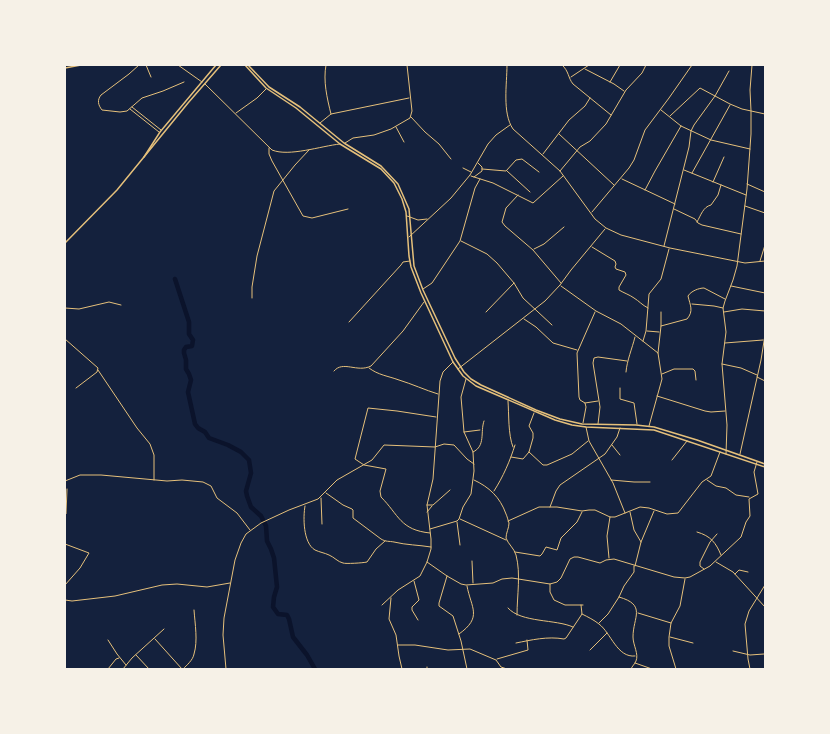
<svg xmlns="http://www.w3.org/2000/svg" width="830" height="734" font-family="Cabin,sans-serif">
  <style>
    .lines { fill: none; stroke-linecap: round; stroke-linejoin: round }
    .river { stroke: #0b132b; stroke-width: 4.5 }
    .minor { stroke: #e5c07b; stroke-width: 1 }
    .secondary { stroke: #e5c07b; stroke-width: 1.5 }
    .primary { stroke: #e5c07b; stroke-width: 1.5 }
  </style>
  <rect width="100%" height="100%" fill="#14213d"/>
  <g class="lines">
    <polyline class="river" points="175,279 189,322 189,334 193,340 192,346 186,347 184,350 184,353 186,360 186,369 189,374 191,380 188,392 195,424 198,428 205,432 209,438 228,445 241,452 249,460 251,473 246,491 247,496 251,507 261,516 266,526 267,541 271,549 274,558 277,587 274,597 273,607 278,614 287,615 289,619 293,637 307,655 315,669"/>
    <g class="minor">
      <path d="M139,65L129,74L101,95C97,100 98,105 102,110L120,112L127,111L142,98L163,91L184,82"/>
      <polyline points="146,65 151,77"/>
      <polyline points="178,65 202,82"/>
      <path d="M326,65C323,81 327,98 331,114"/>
      <path d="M507,65C507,84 502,113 513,129L560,171L595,219L606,228L621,235L670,248L745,263L765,261"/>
      <path d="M562,65C569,71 568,78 573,84L611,115"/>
      <polyline points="585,69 614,84 624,91"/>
      <polyline points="571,77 589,65"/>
      <polyline points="610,82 620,65"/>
      <path d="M205,84L272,150C289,157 321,146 340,144"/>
      <polyline points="132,107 161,130"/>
      <polyline points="130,109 159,132"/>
      <polyline points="661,110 681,126 711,140 750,149"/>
      <polyline points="236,113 257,98 266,89"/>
      <polyline points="670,116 700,88 730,104 742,109 765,114"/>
      <polyline points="411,117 425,132 439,144 451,159"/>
      <polyline points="320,123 331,114 409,98"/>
      <polyline points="396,127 404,142"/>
      <polyline points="559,134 614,185"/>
      <polyline points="345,143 353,138 374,135 391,129 410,118 412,111 407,65"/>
      <polyline points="269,148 269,154 272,161 303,216 312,218 348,209"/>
      <polyline points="543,154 569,120 585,106 590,98"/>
      <polyline points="463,168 471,172"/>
      <polyline points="482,169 506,171 516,160 522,159 539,172"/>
      <polyline points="684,170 746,195"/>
      <polyline points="507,171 530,192"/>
      <polyline points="560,171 580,147 590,141 606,124 626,90 642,73 646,65"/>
      <polyline points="692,173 730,105"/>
      <polyline points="471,176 493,183 533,203 563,176"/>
      <polyline points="474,177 482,171 482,167 478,163"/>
      <polyline points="622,179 675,204"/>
      <polyline points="713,182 724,157"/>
      <polyline points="747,184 765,192"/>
      <polyline points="645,190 655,171 681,126"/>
      <polyline points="518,195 506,208 502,222 505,226 533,250 561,283"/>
      <polyline points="745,206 765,213"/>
      <polyline points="674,209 695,219 698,223 702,225 741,234"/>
      <polyline points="592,212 629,168 634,160 645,130 669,98 692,65"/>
      <polyline points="407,216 418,220 427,219"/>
      <path d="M697,222C701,215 703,207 711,205L718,195L721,185"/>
      <polyline points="409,237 451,198 470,175 488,144 496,135 510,125"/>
      <polyline points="461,241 487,254 497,263 514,283 523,298 552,325"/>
      <polyline points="664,246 689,147 691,131 694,125 715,96 729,71"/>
      <path d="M592,247L615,261L616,264L615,267L616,269L625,272L626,275L619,287V290C624,293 630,295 634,298C639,301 642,305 648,308"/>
      <polyline points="534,249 544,244 564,227"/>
      <polyline points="760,261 765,245"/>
      <polyline points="561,286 596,311 621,324 658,353 662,379 649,426"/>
      <polyline points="731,286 765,293"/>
      <polyline points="423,289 432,283 460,241 475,188 480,179"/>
      <polyline points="252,298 252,287 257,256 274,191 295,165 309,150"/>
      <polyline points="692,304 714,306 723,308"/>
      <polyline points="65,308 79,309 109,302 121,305"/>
      <polyline points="486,312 514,283"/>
      <polyline points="724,312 742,309 765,311"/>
      <polyline points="524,319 536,327 553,343 577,350"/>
      <polyline points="349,322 401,265 403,262 410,261"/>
      <path d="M661,326L687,319C694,311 690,305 688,296C691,291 699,288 704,288L725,299"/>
      <polyline points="647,331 659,332"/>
      <polyline points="65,339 98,368 97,372 76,388"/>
      <polyline points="643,341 646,331 649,294 661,279 669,249"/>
      <polyline points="725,343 763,340"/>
      <polyline points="658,353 661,326 661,312"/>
      <polyline points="722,364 741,368 757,375"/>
      <path d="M369,368C378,375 388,376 399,380C412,384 425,390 438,394"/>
      <polyline points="458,369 545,301 560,285 571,270 605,229"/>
      <polyline points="98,370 137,428 150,444 154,455 154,480"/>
      <path d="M334,371C343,360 357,373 371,366L403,331L424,302"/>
      <path d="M626,372C627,360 632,349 635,337"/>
      <polyline points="662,374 674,369 693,369 695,371 696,380"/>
      <polyline points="757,377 765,381"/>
      <polyline points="620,388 620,399 634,403 637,424"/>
      <polyline points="657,396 705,411 711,412 725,411"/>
      <path d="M508,401C509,414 508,435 513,447"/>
      <polyline points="585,403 598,401"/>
      <polyline points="583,423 586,407 585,403 580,400 579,397 577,353 595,312"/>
      <polyline points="598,424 600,407 593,363 594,358 598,357 627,361"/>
      <polyline points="586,427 589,441 613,483 625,513"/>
      <polyline points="464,432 480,430"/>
      <polyline points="612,445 620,455"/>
      <path d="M473,452C486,446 480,432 484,421"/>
      <polyline points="529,452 543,465 547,465 572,454 588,441"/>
      <polyline points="726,454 727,425 722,364 726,332 723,308 725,301 733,280 737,266 747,189 751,134 751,111 750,90 752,65"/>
      <polyline points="740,454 761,360 765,335"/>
      <polyline points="511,457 523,459 529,452 533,438 533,433 529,426 534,413"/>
      <polyline points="672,460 687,441"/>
      <path d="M474,480C489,487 500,497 506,514C507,516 508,520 509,523C509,528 506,533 506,538C508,544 514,548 516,555C521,574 517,595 517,615"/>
      <polyline points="611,480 634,482 650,482"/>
      <polyline points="707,480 716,486 726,488 736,495 749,497"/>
      <polyline points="65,481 80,475 101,475 167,481 182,480 203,482 211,486 217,498 237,513 250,530"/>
      <path d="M494,491C503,477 510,461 515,445"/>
      <path d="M326,493L343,505L352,509L353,510V518L381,539C386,542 389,541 394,542C406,545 419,545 431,547"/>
      <polyline points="321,498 322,524"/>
      <polyline points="427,505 433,505 450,490"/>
      <path d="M305,506C303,517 303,543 315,550C319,552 325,553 329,555C334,557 338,562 343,563C345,564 363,563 367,562L376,549L385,541"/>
      <polyline points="550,507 556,491 560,485 605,454 617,437 620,428"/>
      <polyline points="427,512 432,506"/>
      <polyline points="630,512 634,530 641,542"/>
      <polyline points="65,514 66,514 67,489"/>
      <polyline points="460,519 506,540"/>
      <polyline points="508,521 539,507 557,507 582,511 589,510 595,510 610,517 615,517 640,507 649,508 667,514 678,513 702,482 711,476 720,452"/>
      <polyline points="457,522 460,545"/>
      <polyline points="430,529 457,521 459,519 463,507 471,494 474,471 473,452 464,432 461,397 466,379"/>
      <path d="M697,532C711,536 716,543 721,555"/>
      <path d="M430,533C400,530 399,515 381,497L380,491L386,469L364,465L355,459L368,408L397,411L436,417"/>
      <polyline points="65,544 89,553 80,568 65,585"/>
      <polyline points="515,552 540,556 542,554 546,547 557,550 561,538 577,522 582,512"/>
      <polyline points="609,558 607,536 610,517"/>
      <polyline points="472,561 473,583"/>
      <polyline points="427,562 447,576 461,584 466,585 493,583 502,579 512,578 550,584 557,582 561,578 570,559 574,557 578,557 600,563 606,560 614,559 674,577 685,578 690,577 710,566 741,537 746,522 750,516 749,499 758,494 754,472 757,462"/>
      <polyline points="716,562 733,572 765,607"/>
      <polyline points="635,566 641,542 654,511"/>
      <polyline points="704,569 700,566 700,562 710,542 717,534"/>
      <polyline points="735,574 739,570 748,572"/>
      <polyline points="447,576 439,603 439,606 453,616 461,641 467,669"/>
      <polyline points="414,581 419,600 412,607 412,610 418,620"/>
      <polyline points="550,584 550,592 554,600 565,605 583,605"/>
      <path d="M619,597C647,605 633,617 633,637C633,645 639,654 636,661C635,664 632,666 631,669"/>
      <polyline points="391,598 389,619 396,635 399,656 402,669"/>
      <polyline points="65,600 72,601 115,596 162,585 177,584 207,587 230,583"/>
      <polyline points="382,605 398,590 420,576 427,562 431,549 431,539 427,505 433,479 440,381 443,372 453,362"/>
      <path d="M508,608C521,623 556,619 573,627"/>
      <polyline points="638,613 671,623"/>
      <path d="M582,614C588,617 594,620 599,624C611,633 617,658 635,656"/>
      <polyline points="599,623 608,614 619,597 624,586 634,572 634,566"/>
      <path d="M459,634C483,617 471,608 467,586"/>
      <polyline points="670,637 693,643"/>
      <polyline points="155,639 182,669"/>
      <polyline points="108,640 117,654 126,665"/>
      <path d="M516,643C531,640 548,636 564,639L566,638L582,614L581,605"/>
      <polyline points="398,645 415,645 448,650 470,649 496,660 501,667 507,669"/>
      <polyline points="590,650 607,633"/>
      <polyline points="733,651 750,655 764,654"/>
      <polyline points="136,655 149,669"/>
      <polyline points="497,659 528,650 527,640"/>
      <polyline points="635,663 652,669"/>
      <polyline points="427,667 427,669"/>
      <polyline points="108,669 116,659 119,658"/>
      <polyline points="123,669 132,658 164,629"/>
      <path d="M183,669C187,665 193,660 194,654C198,641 195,624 194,610"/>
      <polyline points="226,669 223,635 224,618 235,560 241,543 246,534 261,523 289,510 318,499 337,480 372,460 384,445 435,447 444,444 454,445 467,459 474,464"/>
      <polyline points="676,669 669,646 669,637 671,623 680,606 685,579"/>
      <polyline points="750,669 748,659 745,624 749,611 765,585"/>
    </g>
    <g class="secondary">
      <polyline points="144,157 160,132 216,65"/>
      <polyline points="65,243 117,190 188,103 221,65"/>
    </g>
    <g class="primary">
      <polyline points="245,65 266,88 296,108 340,144 381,169 394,183 402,199 406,212 409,256 411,267 421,293 453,362 463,376 476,386 555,420 572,425 586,427 654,430 765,467"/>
      <polyline points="248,65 269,87 300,107 344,143 381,166 398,184 409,209 414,266 423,290 455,358 464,372 471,379 481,385 536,410 560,419 582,424 636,425 654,427 697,440 765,464"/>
      <polyline points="65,68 81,65"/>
    </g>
  </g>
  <rect width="830" height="734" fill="none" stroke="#f6f1e7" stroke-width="132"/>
</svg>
